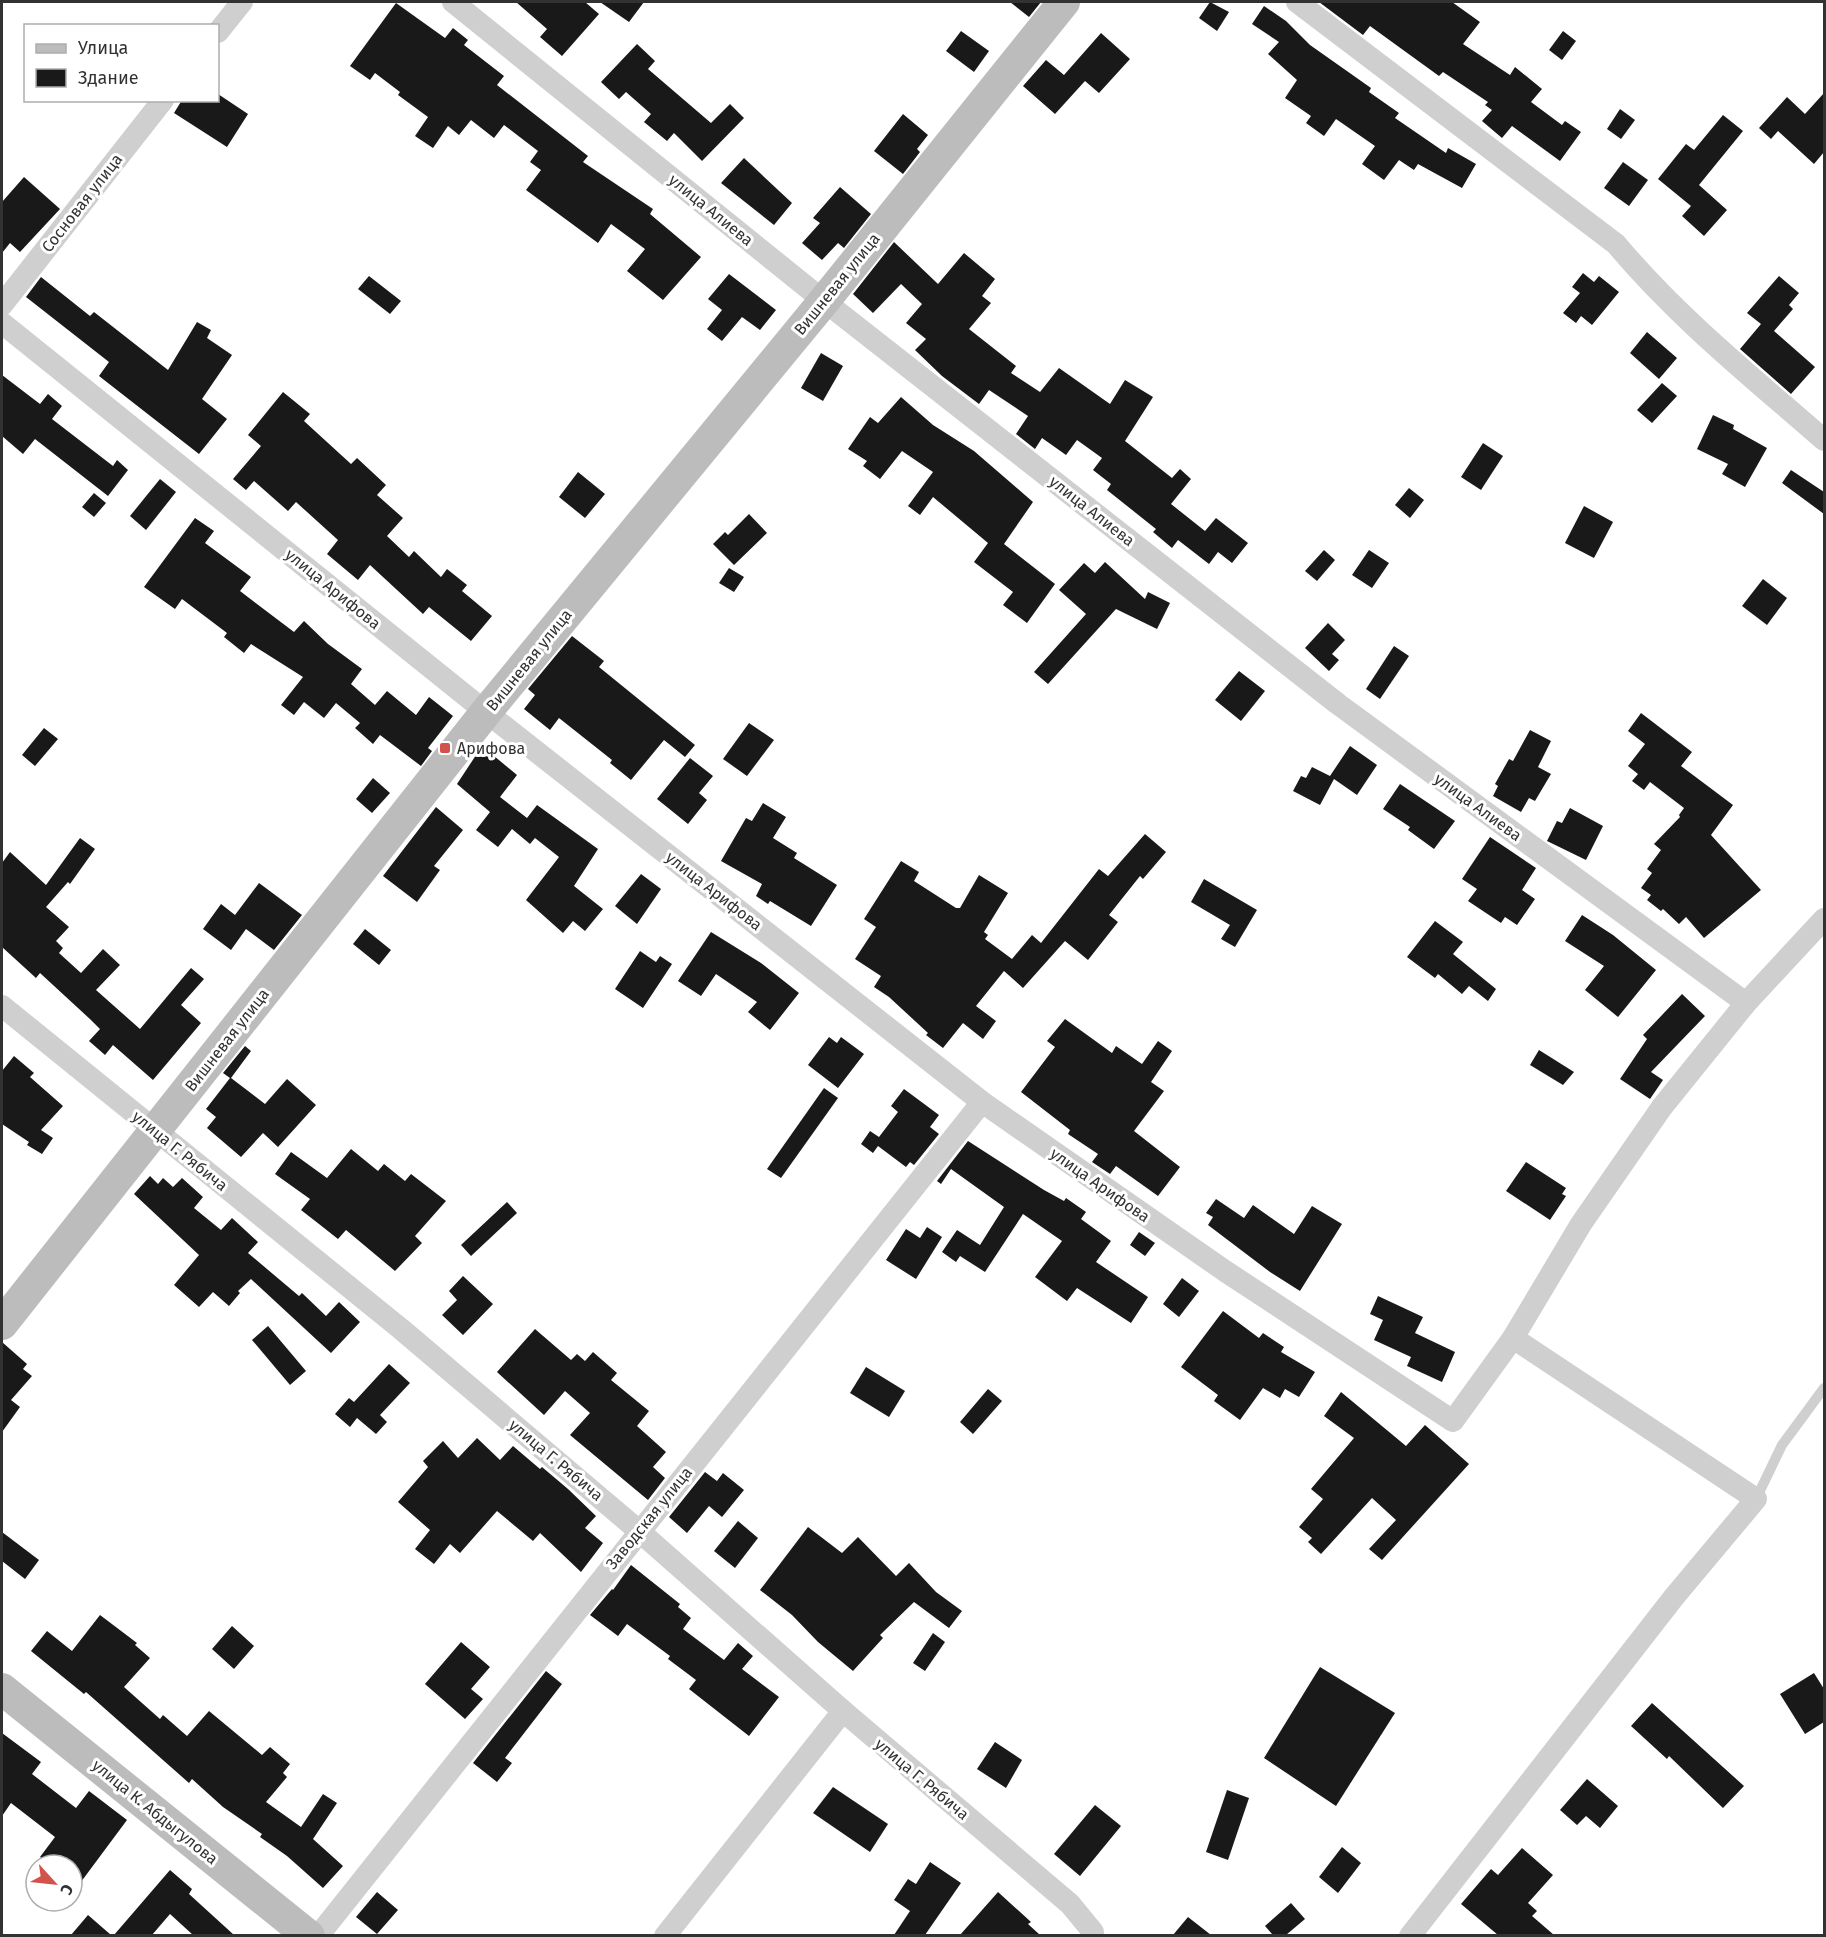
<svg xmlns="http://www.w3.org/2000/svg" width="1826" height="1937" font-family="'Fira Sans',sans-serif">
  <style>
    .building { fill: #191919 }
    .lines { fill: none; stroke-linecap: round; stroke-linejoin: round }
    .lane { stroke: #cfcfcf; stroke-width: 10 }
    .street { stroke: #cfcfcf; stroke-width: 22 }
    .secondary { stroke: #bcbcbc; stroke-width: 32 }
    .poi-dot { fill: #d1534b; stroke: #fff; stroke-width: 2 }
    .labels { text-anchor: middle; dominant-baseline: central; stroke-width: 6; stroke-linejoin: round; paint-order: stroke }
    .street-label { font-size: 16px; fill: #323232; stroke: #fff }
    .poi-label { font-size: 16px; fill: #323232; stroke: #fff; text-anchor: start }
  </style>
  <rect width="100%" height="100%" fill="#fff"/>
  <g class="building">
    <polygon points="516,2 585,2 599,14 562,56 540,37 547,29"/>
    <polygon points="600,2 644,2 629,22"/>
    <polygon points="1010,2 1041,2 1029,17"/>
    <polygon points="1210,2 1229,12 1217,31 1199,18"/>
    <polygon points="1319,2 1452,2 1480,22 1463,44 1510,75 1515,67 1542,89 1531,102 1562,125 1565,121 1581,132 1560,161 1512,126 1502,138 1482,121 1492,110 1485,105 1488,102 1443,72 1439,76 1370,26 1363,35"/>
    <polygon points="396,3 445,38 453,28 468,40 464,45 504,76 497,85 588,156 583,162 653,209 650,214 701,257 663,300 627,271 645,249 611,224 598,243 526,190 541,170 530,162 538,151 504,125 494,138 471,120 459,135 448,126 433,148 415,136 428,117 398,95 400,92 375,73 370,80 350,66"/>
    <polygon points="1264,6 1286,21 1310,45 1371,88 1369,92 1399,113 1395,118 1446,153 1448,148 1476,164 1462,188 1418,164 1414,170 1399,160 1384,180 1362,164 1375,146 1336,119 1324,136 1306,123 1311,116 1285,98 1297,80 1268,54 1279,42 1252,24"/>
    <polygon points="961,31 989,51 974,72 946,51"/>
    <polygon points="1563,31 1576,41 1562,60 1549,50"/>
    <polygon points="1101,33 1130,59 1099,93 1085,81 1055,114 1023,86 1046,60 1064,75"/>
    <polygon points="637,44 655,61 648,69 711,123 730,104 744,118 702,161 674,133 667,141 644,122 651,114 626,92 619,99 601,82"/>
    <polygon points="1824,93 1824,152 1814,164 1778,131 1771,139 1759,128 1787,97 1805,114"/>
    <polygon points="218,94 248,114 227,147 174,113 182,100 218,100"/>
    <polygon points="1620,109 1635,120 1621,139 1607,129"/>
    <polygon points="903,114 928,135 917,149 920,152 903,174 874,151"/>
    <polygon points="1723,115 1743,131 1699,185 1727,210 1704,236 1682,216 1691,206 1658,179 1686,144 1694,150"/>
    <polygon points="744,158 792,203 774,225 721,183"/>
    <polygon points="1623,162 1648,180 1629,206 1604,188"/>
    <polygon points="24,177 60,209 20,252 10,243 2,253 2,202"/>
    <polygon points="840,187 871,214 844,248 838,243 822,260 802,243 820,223 813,218"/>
    <polygon points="894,242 938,284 964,253 995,279 982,296 991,303 969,329 1016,366 1011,373 1040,392 1059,368 1110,404 1125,380 1153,397 1125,441 1172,478 1180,469 1191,479 1171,504 1205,531 1216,518 1248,543 1232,563 1218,552 1209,564 1178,540 1172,548 1153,532 1156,529 1107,490 1111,484 1093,470 1102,458 1077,440 1066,455 1042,438 1035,449 1016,434 1028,416 989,390 979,404 942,376 915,350 926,339 906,323 922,304 901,284 873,313 853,294"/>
    <polygon points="1583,273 1594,282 1599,276 1619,292 1592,325 1581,316 1576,323 1563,313 1580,293 1572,287"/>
    <polygon points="729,274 776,310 760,330 742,317 722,341 707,329 722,310 708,299"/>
    <polygon points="369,276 401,301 390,314 358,289"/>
    <polygon points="1779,276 1799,293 1789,305 1793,309 1774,331 1815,367 1791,394 1740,349 1761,324 1747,313"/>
    <polygon points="41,277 90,316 94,312 168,370 197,322 211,330 207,338 232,355 202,399 227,419 199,454 99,376 109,362 26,297"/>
    <polygon points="1647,332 1677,358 1659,379 1630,353"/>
    <polygon points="821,353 843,366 823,401 801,388"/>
    <polygon points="2,375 40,404 48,394 62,406 52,419 113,466 117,460 128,470 108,496 35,439 23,454 2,436"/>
    <polygon points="1662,383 1677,396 1652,423 1637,410"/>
    <polygon points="283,392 310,414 304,421 351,464 357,458 386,485 377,495 403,518 387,536 409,557 414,551 441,577 447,569 467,585 462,591 492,616 471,641 429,607 423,614 370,565 358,580 327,554 338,540 296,502 288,511 254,481 246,490 233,479 261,446 248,435"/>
    <polygon points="901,397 933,425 974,451 1033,502 1004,544 1055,584 1027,623 1003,605 1013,592 974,562 988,543 933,497 920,515 908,506 933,472 902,451 880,479 863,466 867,461 848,449 870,417 878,423"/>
    <polygon points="1713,415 1734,425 1733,429 1767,448 1745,487 1722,474 1728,464 1697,449"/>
    <polygon points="1483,443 1503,456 1481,490 1461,477"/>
    <polygon points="1791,470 1824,492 1824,514 1782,483"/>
    <polygon points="578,472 605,494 585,518 559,497"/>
    <polygon points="160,479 176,492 146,530 130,516"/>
    <polygon points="1409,488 1424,500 1410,518 1395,505"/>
    <polygon points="94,493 106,503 94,517 82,507"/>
    <polygon points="1584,506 1613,522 1594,558 1565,543"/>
    <polygon points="749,514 767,533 734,565 713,544 725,532 728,535"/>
    <polygon points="195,518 214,531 205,543 251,577 240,591 294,632 304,621 328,644 362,669 351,684 375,705 387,691 416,715 429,697 453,716 428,748 432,751 421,766 380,735 373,744 355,728 360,723 336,703 324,718 304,702 294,715 281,705 303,677 251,644 244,653 224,637 227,633 182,599 175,609 144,587"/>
    <polygon points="1324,550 1335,560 1317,581 1305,571"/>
    <polygon points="1369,550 1389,563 1372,588 1352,575"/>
    <polygon points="1105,562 1145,599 1148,592 1170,603 1157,629 1116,609 1048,684 1034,672 1086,614 1059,590 1084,563 1095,573"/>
    <polygon points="729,568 744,577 734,592 719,583"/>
    <polygon points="1763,579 1787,598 1767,625 1742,606"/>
    <polygon points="1328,623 1345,640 1332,654 1339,660 1329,671 1305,648"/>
    <polygon points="572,636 604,661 599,667 695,745 685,757 664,740 631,780 610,763 612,760 559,718 550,730 524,709 535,695 528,689"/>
    <polygon points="1394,646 1409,656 1380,699 1366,689"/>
    <polygon points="1239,671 1265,691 1241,721 1215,700"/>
    <polygon points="1641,713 1692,752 1681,766 1733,805 1711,835 1761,890 1704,938 1686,917 1679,924 1663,909 1661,911 1647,900 1651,895 1641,888 1652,873 1647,869 1661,850 1654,844 1680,817 1679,815 1684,808 1650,782 1644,790 1632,781 1638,774 1628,766 1645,744 1628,731"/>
    <polygon points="749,723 774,740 747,776 723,759"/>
    <polygon points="44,728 58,739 35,766 22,755"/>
    <polygon points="1530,730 1551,741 1538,767 1551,774 1535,801 1529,798 1521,812 1493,796 1498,786 1495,784 1509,759 1513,761"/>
    <polygon points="482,746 517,775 500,797 527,818 537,805 598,849 574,886 603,909 585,931 573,921 563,933 526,900 559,857 535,838 530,844 512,829 498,847 476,830 490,812 457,784"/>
    <polygon points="1350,746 1377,765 1357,795 1334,779 1320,805 1293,791 1301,776 1306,778 1312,767 1330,776"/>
    <polygon points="690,758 713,776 699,793 707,800 688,824 657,799"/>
    <polygon points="373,778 390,793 372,813 356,799"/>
    <polygon points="1400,784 1455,821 1434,849 1408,830 1410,827 1383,809"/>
    <polygon points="763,803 786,817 773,838 797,853 794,858 837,885 811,926 770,901 768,904 756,896 762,884 721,861 746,818 752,821"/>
    <polygon points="436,807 463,830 434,866 440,870 417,902 383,876"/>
    <polygon points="1570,808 1603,826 1586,860 1547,841 1557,821 1562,823"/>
    <polygon points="1145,834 1166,852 1143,879 1140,876 1109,915 1118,922 1088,960 1065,941 1023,988 1004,971 976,1006 996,1021 983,1039 963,1023 943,1048 926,1035 928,1033 889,997 874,987 881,976 855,959 876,927 864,919 901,861 919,872 914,881 956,908 960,908 979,875 1008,893 984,932 988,935 985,939 1012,959 1032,935 1041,943 1099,869 1108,876"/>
    <polygon points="1490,837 1536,868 1522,890 1535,899 1517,925 1505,917 1501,923 1468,901 1477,889 1462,879"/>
    <polygon points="80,838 95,849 70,884 68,882 46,907 69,927 56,941 63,948 59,953 81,973 103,949 120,965 96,990 140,1029 191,968 204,979 181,1005 201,1023 153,1080 113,1045 105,1055 89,1041 100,1029 91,1020 40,973 36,978 2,947 2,863 10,852 46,885"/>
    <polygon points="641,874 661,889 637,924 615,906"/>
    <polygon points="1204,879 1257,910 1235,947 1221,939 1230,925 1191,902"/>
    <polygon points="259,883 302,915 274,950 246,929 231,950 203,929 221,904 235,915"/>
    <polygon points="1582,915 1613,935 1656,970 1618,1017 1585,990 1604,966 1565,941"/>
    <polygon points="1435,921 1463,942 1453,954 1496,989 1488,1001 1469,986 1462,994 1438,974 1435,978 1407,957"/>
    <polygon points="365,929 391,950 379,965 353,944"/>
    <polygon points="711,932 761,963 799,993 770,1030 748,1012 757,1002 716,974 701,996 678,981"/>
    <polygon points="640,951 656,962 660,956 672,964 643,1008 615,989"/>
    <polygon points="1682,994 1705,1016 1651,1072 1663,1080 1650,1099 1620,1079 1647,1039 1643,1035"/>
    <polygon points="1065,1019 1112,1053 1116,1046 1142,1064 1158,1041 1172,1051 1151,1082 1164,1091 1134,1131 1180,1167 1158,1196 1116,1166 1110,1174 1092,1162 1098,1154 1068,1134 1070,1130 1021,1092 1055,1047 1047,1041"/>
    <polygon points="829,1037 837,1043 841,1037 864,1054 838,1088 808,1065"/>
    <polygon points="245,1046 251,1051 231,1078 265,1104 287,1079 316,1105 278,1147 263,1133 241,1157 207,1128 216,1117 206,1109 230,1078 223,1073"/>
    <polygon points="1539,1050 1574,1072 1563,1085 1530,1065"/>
    <polygon points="14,1056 34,1073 30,1077 63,1106 41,1130 53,1138 42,1154 27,1145 29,1142 2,1124 2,1071"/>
    <polygon points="824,1088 838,1098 781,1178 767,1169"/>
    <polygon points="904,1089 939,1115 930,1127 939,1134 914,1165 910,1162 906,1167 878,1146 873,1153 861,1144 870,1131 879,1137 898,1112 891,1106"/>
    <polygon points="968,1141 1044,1190 1064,1201 1066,1198 1086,1212 1081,1219 1111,1241 1096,1262 1148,1297 1131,1323 1077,1288 1067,1301 1035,1277 1062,1241 1023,1214 985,1272 960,1256 956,1262 942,1252 957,1230 980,1245 1004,1207 951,1169 941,1184 937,1181"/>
    <polygon points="351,1149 378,1171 384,1164 405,1181 411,1174 446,1201 415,1236 422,1243 395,1271 346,1230 338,1239 319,1224 301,1210 310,1199 275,1174 291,1152 327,1178"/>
    <polygon points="1526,1162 1566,1188 1562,1194 1566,1196 1550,1220 1506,1191"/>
    <polygon points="150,1176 158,1184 163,1178 173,1187 182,1178 203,1197 194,1208 221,1230 232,1218 258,1242 248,1253 299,1296 302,1293 326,1316 339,1302 360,1322 331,1353 251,1279 238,1291 240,1293 229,1306 213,1292 199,1307 174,1285 199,1255 134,1194"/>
    <polygon points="1216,1199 1244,1218 1253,1205 1294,1234 1312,1206 1342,1224 1300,1291 1270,1272 1208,1225 1213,1217 1206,1213"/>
    <polygon points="507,1202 517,1213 471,1256 461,1245"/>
    <polygon points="927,1227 942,1237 916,1279 886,1260 906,1229 920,1238"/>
    <polygon points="1139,1232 1155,1243 1145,1256 1130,1245"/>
    <polygon points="463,1276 493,1304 463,1335 442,1315 457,1300 449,1291"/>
    <polygon points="1182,1278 1199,1291 1179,1317 1163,1304"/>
    <polygon points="1378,1296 1423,1317 1415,1333 1455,1352 1442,1382 1407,1366 1411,1357 1374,1340 1383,1320 1370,1314"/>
    <polygon points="1223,1311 1259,1338 1263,1333 1284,1347 1281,1352 1315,1372 1299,1397 1285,1389 1280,1398 1263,1388 1240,1420 1214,1401 1218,1395 1181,1367"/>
    <polygon points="268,1326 306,1371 290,1385 252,1340"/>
    <polygon points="535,1329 571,1360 577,1354 585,1361 593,1352 617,1373 611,1380 649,1411 637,1426 666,1452 653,1467 665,1478 648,1500 570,1435 590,1413 565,1391 544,1415 497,1372"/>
    <polygon points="2,1342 27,1364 23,1369 32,1376 11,1400 20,1407 2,1432"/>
    <polygon points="389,1364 410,1383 380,1415 387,1422 376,1434 357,1418 350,1427 335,1414 349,1398 354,1402"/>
    <polygon points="866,1367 905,1391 889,1417 850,1393"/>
    <polygon points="988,1389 1002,1401 973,1434 960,1422"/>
    <polygon points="1341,1392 1406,1446 1425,1425 1469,1464 1382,1560 1369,1549 1396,1520 1372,1498 1321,1554 1308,1542 1312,1538 1299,1527 1323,1499 1311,1489 1354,1438 1324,1416"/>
    <polygon points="477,1438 500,1460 513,1446 540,1469 542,1467 568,1489 596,1516 585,1528 603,1543 581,1572 540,1533 533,1541 497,1511 460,1553 450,1544 434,1564 415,1549 430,1530 398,1502 428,1467 423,1461 443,1441 458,1458"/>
    <polygon points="705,1472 717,1481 723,1473 744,1490 722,1517 709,1506 687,1533 669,1517"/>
    <polygon points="738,1521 758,1538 735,1568 714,1551"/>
    <polygon points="808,1527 842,1553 858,1537 896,1576 909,1563 936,1592 962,1611 949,1628 914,1602 880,1635 883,1638 853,1671 818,1642 792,1615 760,1590"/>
    <polygon points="2,1532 39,1560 25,1579 2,1561"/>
    <polygon points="631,1565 680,1604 678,1607 691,1618 683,1629 724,1660 738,1643 753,1656 742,1669 779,1697 749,1736 689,1689 696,1680 668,1659 670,1656 627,1624 618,1636 590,1615 612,1589 613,1590"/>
    <polygon points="100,1615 137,1643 135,1645 150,1658 124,1687 160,1719 163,1715 187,1736 209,1711 262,1755 270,1747 290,1764 283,1773 287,1777 266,1802 301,1827 323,1794 337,1803 313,1839 343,1866 323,1888 287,1856 260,1837 262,1834 223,1807 192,1779 189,1783 86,1692 84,1694 31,1651 47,1631 72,1651"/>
    <polygon points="232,1626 254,1646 234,1669 212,1649"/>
    <polygon points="933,1633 945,1642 925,1671 913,1663"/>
    <polygon points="461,1642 490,1667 471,1689 483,1699 465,1719 425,1684"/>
    <polygon points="1320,1667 1395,1713 1336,1806 1264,1758"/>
    <polygon points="546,1671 562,1684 505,1758 512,1763 497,1782 473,1763"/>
    <polygon points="1814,1673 1824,1689 1824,1722 1805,1734 1780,1694"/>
    <polygon points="1652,1703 1744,1786 1723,1808 1669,1756 1667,1759 1631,1726"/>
    <polygon points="2,1733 41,1762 32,1774 76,1808 89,1791 127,1820 72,1894 72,1865 51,1865 40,1857 55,1837 11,1803 2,1816"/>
    <polygon points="995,1742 1022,1760 1006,1788 977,1769"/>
    <polygon points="1587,1779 1618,1806 1600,1828 1586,1816 1577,1825 1560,1810"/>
    <polygon points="833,1787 888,1824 870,1852 813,1813"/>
    <polygon points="1227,1790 1249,1798 1228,1860 1206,1852"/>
    <polygon points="1095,1805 1121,1826 1080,1876 1054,1854"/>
    <polygon points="1342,1847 1361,1863 1338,1893 1319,1877"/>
    <polygon points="1522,1848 1553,1875 1528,1903 1537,1911 1532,1916 1554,1935 1498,1935 1461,1904 1491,1869 1498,1875"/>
    <polygon points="930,1862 961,1883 925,1935 894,1935 910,1911 894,1900 908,1879 916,1884"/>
    <polygon points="170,1870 192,1889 189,1894 234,1935 193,1935 170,1914 152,1935 114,1935"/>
    <polygon points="377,1892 398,1910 377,1934 356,1917"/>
    <polygon points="998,1892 1031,1922 1028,1924 1040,1935 960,1935"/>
    <polygon points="1291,1903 1305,1919 1286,1935 1273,1935 1265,1926"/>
    <polygon points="88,1915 111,1935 71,1935"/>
    <polygon points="1188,1917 1211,1935 1173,1935"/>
  </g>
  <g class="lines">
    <polyline class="lane" points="1756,1499 1782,1445 1824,1388"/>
    <g class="street">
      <polyline points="453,2 824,301 1338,704 1746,1003"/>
      <path d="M1297,2L1616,244C1678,318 1752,377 1824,440"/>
      <polyline points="218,32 242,2"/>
      <polyline points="2,305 163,100"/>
      <polyline points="2,323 486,712 982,1102 1225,1271 1453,1421 1513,1338 1581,1224 1662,1107 1746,1003 1824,919"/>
      <polyline points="2,1006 401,1329 639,1531 843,1711 1070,1904 1093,1932"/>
      <polyline points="318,1936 982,1102"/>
      <polyline points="665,1936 843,1711"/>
      <polyline points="1410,1936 1674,1597 1756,1499 1513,1338"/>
    </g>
    <g class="secondary">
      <polyline points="2,1324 486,712 824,301 1064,2"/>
      <polyline points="2,1689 309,1936"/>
    </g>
  </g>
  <rect class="poi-dot" x="439" y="742" width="12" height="12" rx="3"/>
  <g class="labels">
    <g class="street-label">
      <text transform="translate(82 203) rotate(-52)">Сосновая улица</text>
      <text transform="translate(711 210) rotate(39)">улица Алиева</text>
      <text transform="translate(837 284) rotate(-51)">Вишневая улица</text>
      <text transform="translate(1092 511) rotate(38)">улица Алиева</text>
      <text transform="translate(333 589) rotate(39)">улица Арифова</text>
      <text transform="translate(529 660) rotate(-51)">Вишневая улица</text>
      <text transform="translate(1478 807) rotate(36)">улица Алиева</text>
      <text transform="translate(714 891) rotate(38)">улица Арифова</text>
      <text transform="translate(227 1040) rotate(-52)">Вишневая улица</text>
      <text transform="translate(180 1151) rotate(39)">улица Г. Рябича</text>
      <text transform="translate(1100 1185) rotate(35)">улица Арифова</text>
      <text transform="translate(556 1460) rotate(40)">улица Г. Рябича</text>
      <text transform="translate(649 1518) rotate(-51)">Заводская улица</text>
      <text transform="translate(922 1779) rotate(40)">улица Г. Рябича</text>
      <text transform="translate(155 1812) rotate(39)">улица К. Абдыгулова</text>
    </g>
    <g class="poi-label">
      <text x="457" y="748">Арифова</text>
    </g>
  </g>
  <rect width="1826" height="1937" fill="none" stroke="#323232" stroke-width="6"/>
  <rect x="24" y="24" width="195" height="78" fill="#ffffff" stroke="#adadad" stroke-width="1.5"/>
  <rect x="36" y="44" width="30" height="9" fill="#bcbcbc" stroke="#adadad" stroke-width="1.5"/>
  <text x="78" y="54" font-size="18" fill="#323232">Улица</text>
  <rect x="36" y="69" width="30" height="18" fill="#191919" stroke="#adadad" stroke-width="1.5"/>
  <text x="78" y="84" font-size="18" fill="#323232">Здание</text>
  <g transform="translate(54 1883) rotate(117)"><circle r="28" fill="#ffffff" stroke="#adadad" stroke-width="1.5"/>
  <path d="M0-4.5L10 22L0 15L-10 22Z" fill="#d1534b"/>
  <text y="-9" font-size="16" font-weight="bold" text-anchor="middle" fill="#323232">С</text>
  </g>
</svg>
